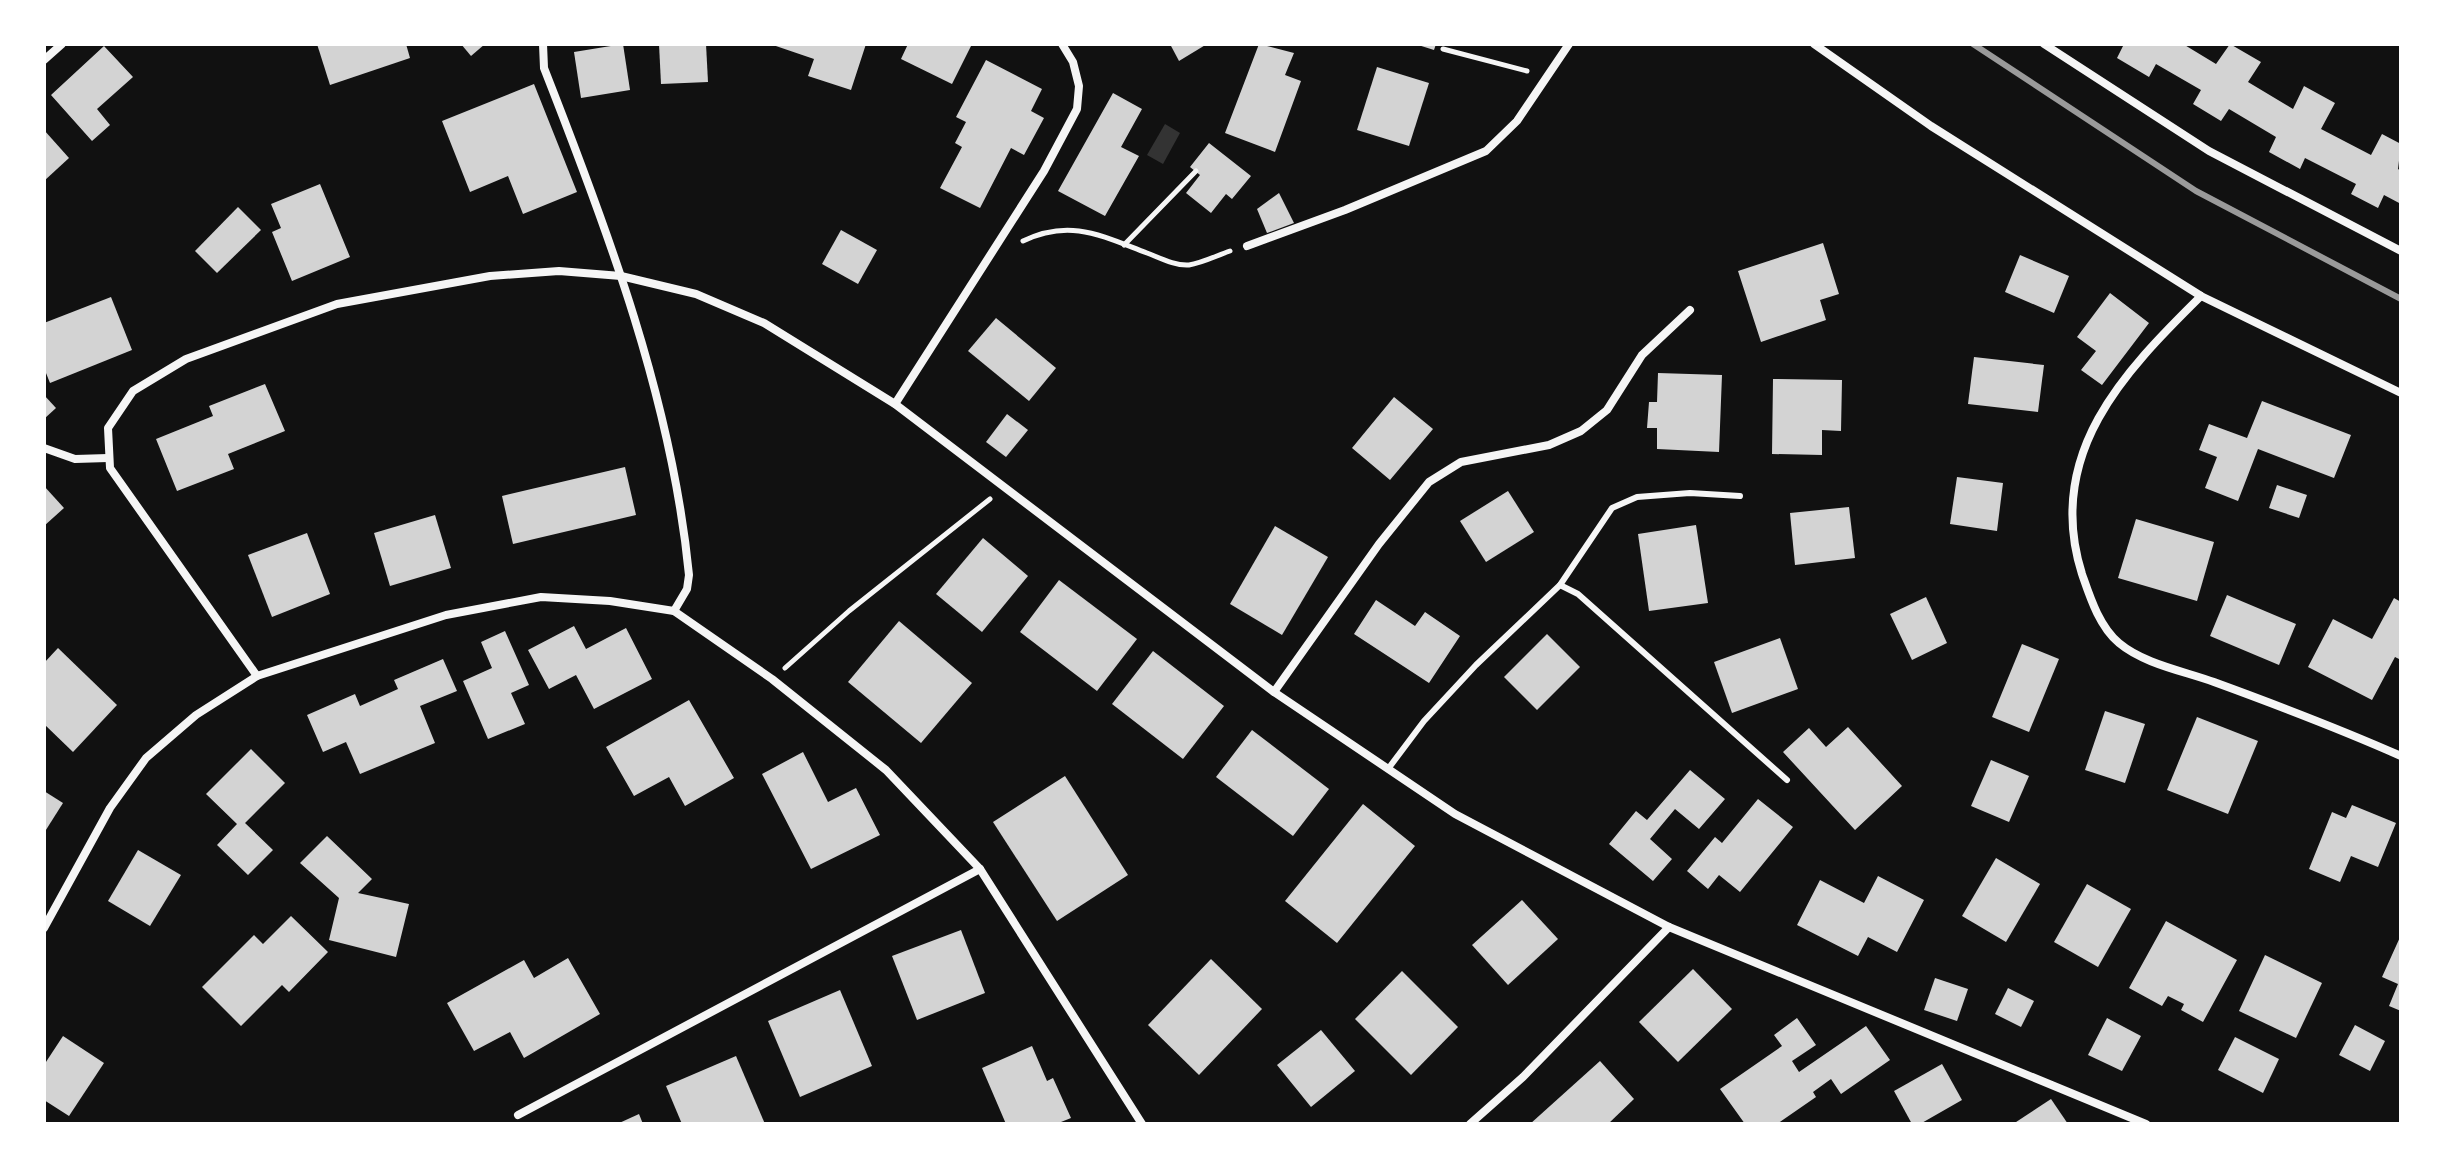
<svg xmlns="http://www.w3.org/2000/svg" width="2445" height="1168" font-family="Roboto,sans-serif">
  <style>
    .water { fill: #333 }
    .building { fill: #d3d3d3 }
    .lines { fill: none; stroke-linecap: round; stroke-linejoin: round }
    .path { stroke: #f5f5f5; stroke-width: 5 }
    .service { stroke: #f5f5f5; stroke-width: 6 }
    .minor { stroke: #f5f5f5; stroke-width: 8 }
    .rail { stroke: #9a9a9a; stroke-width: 6 }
  </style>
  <rect width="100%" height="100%" fill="#111"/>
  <polygon class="water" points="1165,124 1180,133 1163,164 1147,155"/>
  <g class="building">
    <polygon points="317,44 406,44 410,58 330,85"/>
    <polygon points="461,44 485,44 471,56"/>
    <polygon points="623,44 630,90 581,98 574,52"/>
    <polygon points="659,44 706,44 708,82 661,84"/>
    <polygon points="770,44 866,44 851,90 808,76 814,59"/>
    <polygon points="908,44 972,44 952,84 901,59"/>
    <polygon points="1170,44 1207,44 1179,61"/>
    <polygon points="1259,44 1294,53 1285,75 1301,81 1275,152 1225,133"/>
    <polygon points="1415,44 1436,44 1434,50"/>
    <polygon points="2124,44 2183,44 2216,64 2230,44 2261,62 2248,82 2293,109 2304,86 2335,103 2321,129 2371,155 2382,134 2401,144 2398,169 2401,171 2401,204 2384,195 2378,208 2351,194 2356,184 2305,158 2300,169 2269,152 2276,137 2229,109 2221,121 2193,104 2201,90 2156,64 2149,77 2117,58"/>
    <polygon points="104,46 133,77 97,109 110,125 92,141 51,95"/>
    <polygon points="986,60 1042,89 1031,111 1044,118 1024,155 1011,148 980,208 940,188 962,147 955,143 966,122 956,117"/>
    <polygon points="1377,67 1429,83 1409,146 1357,130"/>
    <polygon points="534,84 577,192 523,214 508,176 470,192 442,121"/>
    <polygon points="1113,93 1142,109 1121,147 1139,156 1105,216 1058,191"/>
    <polygon points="44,130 69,158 44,181"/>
    <polygon points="1209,143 1251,176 1232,199 1226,194 1211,213 1186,193 1200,175 1190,167"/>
    <polygon points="320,184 350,257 292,281 272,232 281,228 271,204"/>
    <polygon points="1279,193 1294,223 1267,233 1257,209"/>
    <polygon points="238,207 261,230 217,273 195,251"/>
    <polygon points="841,230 877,250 858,284 822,264"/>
    <polygon points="1823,243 1839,294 1820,300 1826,320 1761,342 1738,271"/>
    <polygon points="2020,255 2069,276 2054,313 2005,292"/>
    <polygon points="2110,293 2149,323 2102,385 2081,370 2096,351 2077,337"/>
    <polygon points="111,297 132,350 50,383 44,368 44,323"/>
    <polygon points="996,318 1056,368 1029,401 968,351"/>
    <polygon points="1974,357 2044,365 2038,412 1968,404"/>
    <polygon points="1658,373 1722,375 1719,452 1657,449 1657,428 1647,428 1649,402 1657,402"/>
    <polygon points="1773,379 1842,380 1841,431 1822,430 1822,455 1772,454"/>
    <polygon points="265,384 285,431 228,454 234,469 177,491 156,439 213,416 209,406"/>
    <polygon points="44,395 56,408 44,419"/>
    <polygon points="1394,397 1433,429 1390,480 1352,448"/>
    <polygon points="2262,401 2351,435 2334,478 2258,449 2238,501 2205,488 2217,457 2199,450 2209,424 2247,438"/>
    <polygon points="1007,414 1028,430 1006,457 986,442"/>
    <polygon points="625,467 636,515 513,544 502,496"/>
    <polygon points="1957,477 2003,483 1997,531 1950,524"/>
    <polygon points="2277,485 2307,495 2299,518 2269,508"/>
    <polygon points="44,486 64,508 44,526"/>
    <polygon points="1508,491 1534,532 1486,562 1460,521"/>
    <polygon points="1849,507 1855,558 1795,565 1790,513"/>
    <polygon points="435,515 451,568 390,586 374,533"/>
    <polygon points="2136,519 2214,542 2197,601 2118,578"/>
    <polygon points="1696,525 1708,603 1649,611 1638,534"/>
    <polygon points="1275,526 1328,557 1282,635 1230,604"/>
    <polygon points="307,533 330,594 272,617 248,555"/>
    <polygon points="983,538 1028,576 982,632 936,594"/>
    <polygon points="1059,580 1137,639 1097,691 1020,632"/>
    <polygon points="2227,595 2296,624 2279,665 2210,636"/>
    <polygon points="1926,597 1947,643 1912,660 1890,614"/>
    <polygon points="2394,598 2401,602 2401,660 2395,657 2372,700 2308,667 2333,619 2372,639"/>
    <polygon points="1376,600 1415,626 1425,612 1460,636 1429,683 1354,634"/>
    <polygon points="899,621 972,683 921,743 848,682"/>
    <polygon points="574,626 586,649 626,628 652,679 594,709 576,675 549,689 528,650"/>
    <polygon points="505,631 529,685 511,693 525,724 488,739 463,681 492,668 481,642"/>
    <polygon points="1547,634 1580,667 1537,710 1504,677"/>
    <polygon points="1780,638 1798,689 1732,713 1714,662"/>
    <polygon points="2022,644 2059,659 2029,732 1992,717"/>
    <polygon points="58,648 117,705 73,752 44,724 44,663"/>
    <polygon points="1153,651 1224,706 1183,759 1112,704"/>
    <polygon points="443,659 457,691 420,706 435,743 360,774 346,742 323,752 307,715 355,694 360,706 398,689 394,680"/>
    <polygon points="689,700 734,778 685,806 669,777 634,796 606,747"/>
    <polygon points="2105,711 2145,724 2125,783 2085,770"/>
    <polygon points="2197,717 2258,741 2228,814 2167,790"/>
    <polygon points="1848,727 1902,786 1855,830 1783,752 1809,728 1826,747"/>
    <polygon points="1252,730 1329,789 1293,836 1216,777"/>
    <polygon points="251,749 285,783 245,823 273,850 248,875 217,845 237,824 206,794"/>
    <polygon points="803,752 828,802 856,788 880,835 811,869 762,774"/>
    <polygon points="1991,760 2029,776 2009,822 1971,806"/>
    <polygon points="1690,770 1725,799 1699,829 1675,809 1650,839 1672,859 1653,881 1609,844 1636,811 1647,820"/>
    <polygon points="1065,776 1128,875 1057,921 993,822"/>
    <polygon points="44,791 63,803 44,833"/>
    <polygon points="1758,799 1793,827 1740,892 1719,875 1708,889 1687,871 1715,837 1722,843"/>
    <polygon points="1363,804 1415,846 1337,943 1285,901"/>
    <polygon points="2352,805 2396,823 2378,867 2351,856 2340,882 2309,869 2332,812 2346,818"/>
    <polygon points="327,836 372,879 358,893 409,904 396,957 329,940 339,898 300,863"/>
    <polygon points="138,850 181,875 150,926 108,901"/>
    <polygon points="1996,858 2040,884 2006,942 1962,916"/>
    <polygon points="1878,876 1924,900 1897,952 1868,937 1858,956 1797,925 1820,880 1864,903"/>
    <polygon points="2087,884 2131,909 2098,967 2054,942"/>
    <polygon points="1522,900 1558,939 1508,985 1472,945"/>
    <polygon points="291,916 328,952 289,992 282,985 241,1026 202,987 254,935 263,944"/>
    <polygon points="2166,921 2237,960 2203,1022 2181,1010 2184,1004 2168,996 2162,1006 2129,988"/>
    <polygon points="961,930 985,993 917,1020 892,956"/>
    <polygon points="2401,935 2401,1011 2389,1006 2398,984 2382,977"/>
    <polygon points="2265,955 2322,983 2296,1038 2239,1011"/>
    <polygon points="568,958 600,1014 524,1058 510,1032 474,1051 447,1003 524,960 534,978"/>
    <polygon points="1211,959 1262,1009 1199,1075 1148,1025"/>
    <polygon points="1693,969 1732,1009 1678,1062 1639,1022"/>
    <polygon points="1402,971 1458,1027 1411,1075 1355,1019"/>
    <polygon points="1935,978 1968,989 1957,1021 1924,1010"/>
    <polygon points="2008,988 2034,1001 2021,1027 1995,1014"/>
    <polygon points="840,990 872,1066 800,1097 768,1021"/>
    <polygon points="1797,1018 1816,1045 1792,1061 1799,1072 1866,1026 1890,1060 1841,1094 1831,1079 1813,1092 1816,1097 1777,1124 1745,1124 1720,1089 1782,1046 1774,1035"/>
    <polygon points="2107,1018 2141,1036 2122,1071 2088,1055"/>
    <polygon points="2355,1025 2385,1041 2370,1071 2339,1055"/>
    <polygon points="1321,1030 1355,1071 1311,1107 1277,1065"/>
    <polygon points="63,1036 104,1063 69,1116 44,1100 44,1065"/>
    <polygon points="2235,1037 2279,1059 2263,1093 2218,1070"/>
    <polygon points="1032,1046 1047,1081 1053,1078 1071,1118 1056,1124 1006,1124 982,1068"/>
    <polygon points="736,1056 765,1124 682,1124 666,1086"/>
    <polygon points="1600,1061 1634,1099 1608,1124 1530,1124"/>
    <polygon points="1942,1064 1962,1100 1920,1124 1912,1124 1894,1091"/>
    <polygon points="2051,1099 2068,1124 2013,1124"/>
    <polygon points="639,1114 643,1124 617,1124"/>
  </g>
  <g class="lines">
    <g class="path">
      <polyline points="1443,49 1527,71"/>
      <path d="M1023,241C1070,218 1102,236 1147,253C1160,258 1175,266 1189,265C1202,263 1218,255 1230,251"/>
      <polyline points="1124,245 1196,171"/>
      <polyline points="785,668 849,611 990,499"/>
    </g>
    <g class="service">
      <polyline points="1560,585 1578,594 1787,780"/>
      <polyline points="1388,769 1424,721 1476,665 1560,585 1612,508 1637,497 1690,493 1740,496"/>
    </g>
    <g class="minor">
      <path d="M543,44L544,68C608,231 672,401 689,575L687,589L674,611"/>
      <polyline points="1814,44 1931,126 2201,296 2401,393"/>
      <polyline points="2044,44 2209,151 2401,251"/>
      <polyline points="44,60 62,44"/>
      <polyline points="1247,246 1345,210 1486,151 1517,121 1569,44"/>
      <path d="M2201,296C2124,372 2044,454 2082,574C2090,597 2099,626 2119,643C2144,664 2184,671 2214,682C2277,705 2340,729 2401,756"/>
      <polyline points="895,404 1044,171 1077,109 1079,86 1073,62 1062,44"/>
      <polyline points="44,448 75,459 108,458"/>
      <polyline points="257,676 110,468 108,428 133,391 186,359 337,304 490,276 559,271 621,276 696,294 764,323 895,404 1274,692 1455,814 1669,927 2146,1124"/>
      <polyline points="1274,692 1379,544 1429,482 1461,462 1549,445 1581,431 1607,410 1642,355 1690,310"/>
      <polyline points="44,928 110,808 146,758 196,715 257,676 446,615 541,597 610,601 674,611 772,679 886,770 980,869 1142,1124"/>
      <polyline points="518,1115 980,869"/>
      <polyline points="1470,1124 1523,1077 1669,927"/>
    </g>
    <polyline class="rail" points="1973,44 2196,191 2401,299"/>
  </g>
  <rect width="2445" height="1168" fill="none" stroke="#ffffff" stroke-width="92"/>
</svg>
